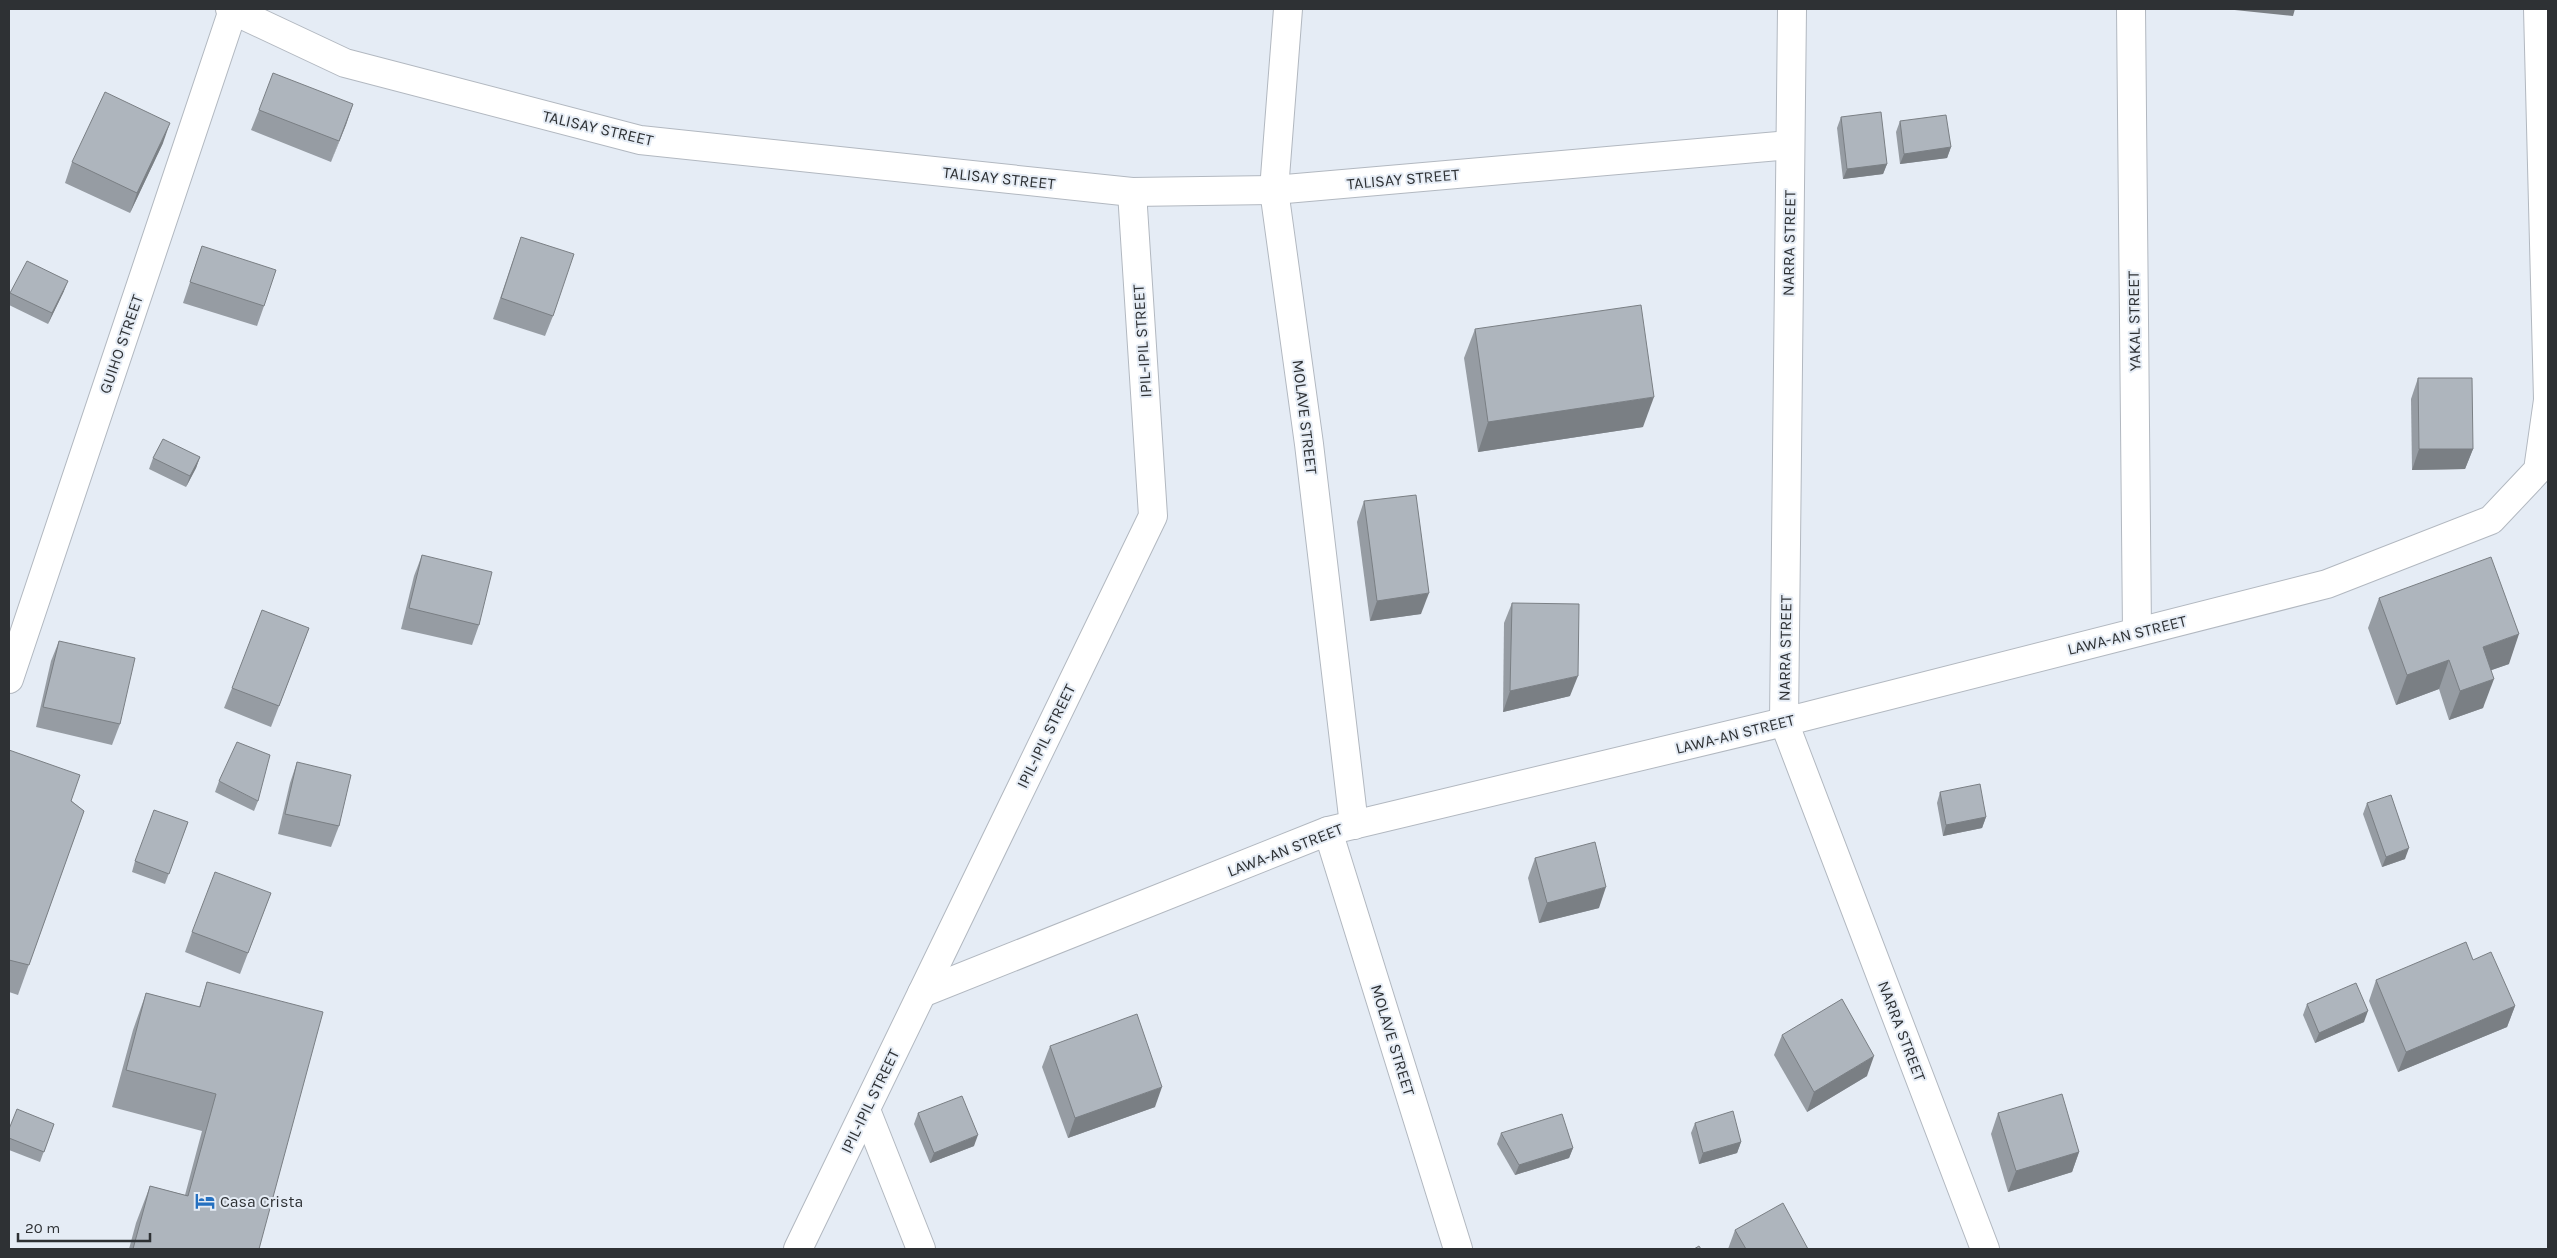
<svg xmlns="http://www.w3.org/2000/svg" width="2557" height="1258" font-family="Karla,sans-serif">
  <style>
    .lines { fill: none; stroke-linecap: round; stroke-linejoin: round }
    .street-casing { stroke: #b2b8c0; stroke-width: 30 }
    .street { stroke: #fff; stroke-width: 28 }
    .wall { fill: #969ca3 }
    .shaded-wall { fill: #7a7f84 }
    .building { fill: #aeb5bd; stroke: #7a7f84 }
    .labels { text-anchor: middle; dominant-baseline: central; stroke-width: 4; stroke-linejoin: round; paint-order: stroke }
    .street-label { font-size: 16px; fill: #2e3134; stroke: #e5ecf5 }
    .poi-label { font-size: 16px; fill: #2e3134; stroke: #e5ecf5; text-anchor: start }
  </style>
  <rect width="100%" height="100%" fill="#e5ecf5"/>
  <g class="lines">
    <defs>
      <g id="street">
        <polyline points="230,9 345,63 640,140 1132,192 1274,190 1790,145"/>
        <polyline points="1288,9 1274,190 1309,444 1354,825"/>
        <polyline points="1792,9 1784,722 1985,1249"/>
        <polyline points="2131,9 2137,632"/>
        <polyline points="2538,9 2548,399"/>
        <polyline points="9,679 233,10"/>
        <polyline points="1328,831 1458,1249"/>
        <polyline points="922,993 1328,831 1784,722 2327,584 2491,520 2538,470 2548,400"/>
        <polyline points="866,1110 921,1249"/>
        <polyline points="798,1249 1153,516 1132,192"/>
      </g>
    </defs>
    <use href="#street" class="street-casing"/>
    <use href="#street" class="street"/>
  </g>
  <g class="wall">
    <polygon points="353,104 331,162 251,130 259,110"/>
    <polygon points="1841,117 1887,164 1883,174 1843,179 1837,128"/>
    <polygon points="1900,121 1951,147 1947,158 1900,164 1896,132"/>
    <polygon points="163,143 130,213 65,183 72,162"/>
    <polygon points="521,237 553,316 545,336 493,319"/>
    <polygon points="202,246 264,306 257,326 183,303"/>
    <polygon points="64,291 48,324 9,305 9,297 10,293"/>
    <polygon points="1475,329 1643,427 1478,452 1464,358"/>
    <polygon points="2418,378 2473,449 2465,469 2412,470 2411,399"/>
    <polygon points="200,457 196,468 186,487 149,469 153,458"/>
    <polygon points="1364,501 1421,614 1370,621 1357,522"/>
    <polygon points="422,555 479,625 472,645 401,629 414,576"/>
    <polygon points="2379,598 2509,664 2491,670 2483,708 2449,720 2439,689 2396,705 2368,628"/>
    <polygon points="1512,603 1570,696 1503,712 1504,623"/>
    <polygon points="309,628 271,727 224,708 232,688"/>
    <polygon points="59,641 120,724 112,745 36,727 51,661"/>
    <polygon points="9,750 84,811 18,995 9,992"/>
    <polygon points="297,762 339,826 331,847 278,834 290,783"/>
    <polygon points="219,781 258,801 254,811 215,792"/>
    <polygon points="1940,792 1986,817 1982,828 1943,836 1937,803"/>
    <polygon points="2367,803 2405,859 2382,867 2363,814"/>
    <polygon points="188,822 165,884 132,872 135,861"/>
    <polygon points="1535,858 1599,908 1539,923 1528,878"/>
    <polygon points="271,893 240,974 185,952 192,932"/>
    <polygon points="2473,960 2515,1006 2507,1027 2398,1072 2369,1001 2376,980"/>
    <polygon points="207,982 259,1249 129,1249 136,1223 150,1186 185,1195 202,1131 112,1107 133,1030 146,993 199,1007"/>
    <polygon points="2307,1004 2364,1022 2315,1043 2303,1015"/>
    <polygon points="1782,1035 1867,1076 1807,1112 1774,1055"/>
    <polygon points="1050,1046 1155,1107 1068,1138 1042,1067"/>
    <polygon points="918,1113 974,1146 930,1163 914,1124"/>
    <polygon points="1998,1113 2079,1152 2072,1172 2008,1192 1991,1134"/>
    <polygon points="1695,1123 1741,1142 1737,1153 1699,1164 1691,1133"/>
    <polygon points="54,1124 40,1162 9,1150 9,1129"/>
    <polygon points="1501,1133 1573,1148 1569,1158 1515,1175 1497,1144"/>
    <polygon points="1735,1230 1808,1249 1728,1249"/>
  </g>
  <g class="shaded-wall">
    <polygon points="2225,9 2295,9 2293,16"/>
    <polygon points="353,104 346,125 331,162 339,141"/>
    <polygon points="170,123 163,143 130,213 137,193"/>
    <polygon points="1951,147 1947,158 1900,164 1904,154"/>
    <polygon points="1887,164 1883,174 1843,179 1847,169"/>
    <polygon points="68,281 64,291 48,324 52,313"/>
    <polygon points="1654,397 1643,427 1478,452 1488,422"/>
    <polygon points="2419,449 2473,449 2465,469 2412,470"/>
    <polygon points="200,457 196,468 186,487 190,476"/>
    <polygon points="1429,593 1421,614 1370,621 1377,601"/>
    <polygon points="2519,634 2509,664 2472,677 2483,647"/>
    <polygon points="2449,660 2439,689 2396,705 2407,675"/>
    <polygon points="1578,676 1570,696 1503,712 1510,691"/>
    <polygon points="2494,679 2483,708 2449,720 2460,691"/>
    <polygon points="1986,817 1982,828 1943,836 1946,825"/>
    <polygon points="2409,848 2405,859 2382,867 2386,857"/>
    <polygon points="1606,887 1599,908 1539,923 1547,903"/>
    <polygon points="2515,1006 2507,1027 2398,1072 2406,1052"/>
    <polygon points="2368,1011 2364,1022 2315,1043 2319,1033"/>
    <polygon points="1874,1056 1867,1076 1807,1112 1814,1092"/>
    <polygon points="1162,1087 1155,1107 1068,1138 1075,1118"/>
    <polygon points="978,1135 974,1146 930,1163 934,1153"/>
    <polygon points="1741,1142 1737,1153 1699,1164 1703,1153"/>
    <polygon points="1573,1148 1569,1158 1515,1175 1519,1165"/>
    <polygon points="2079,1152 2072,1172 2008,1192 2016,1171"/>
  </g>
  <g class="building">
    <polygon points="273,73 353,104 339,141 259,110"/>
    <polygon points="105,92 170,123 137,193 72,162"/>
    <polygon points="1881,112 1887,164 1847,169 1841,117"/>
    <polygon points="1946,115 1951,147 1904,154 1900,121"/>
    <polygon points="521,237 574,254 553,316 501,298"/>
    <polygon points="202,246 276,270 264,306 190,282"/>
    <polygon points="27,261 68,281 52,313 10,293"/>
    <polygon points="1641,305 1654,397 1488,422 1475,329"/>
    <polygon points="2418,378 2472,378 2473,449 2419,449"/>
    <polygon points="163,439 200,457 190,476 153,458"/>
    <polygon points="1416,495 1429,593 1377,601 1364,501"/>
    <polygon points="422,555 492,572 479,625 409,608"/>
    <polygon points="2491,557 2519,634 2483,647 2494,679 2460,691 2449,660 2407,675 2379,598"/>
    <polygon points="1512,603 1579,604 1578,676 1510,691"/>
    <polygon points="262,610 309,628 279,706 232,688"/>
    <polygon points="59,641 135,658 120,724 43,707"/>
    <polygon points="237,742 270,755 258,801 219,781"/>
    <polygon points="9,750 80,775 71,801 84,811 29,965 9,960"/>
    <polygon points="297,762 351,775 339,826 285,814"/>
    <polygon points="1980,784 1986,817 1946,825 1940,792"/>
    <polygon points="2391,795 2409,848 2386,857 2367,803"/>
    <polygon points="154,810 188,822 169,874 135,861"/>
    <polygon points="1595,842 1606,887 1547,903 1535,858"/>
    <polygon points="215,872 271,893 248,953 192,932"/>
    <polygon points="2466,942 2473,960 2491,952 2515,1006 2406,1052 2376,980"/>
    <polygon points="207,982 323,1012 259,1249 133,1249 150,1186 188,1196 216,1094 126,1070 146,993 200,1007"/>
    <polygon points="2356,983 2368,1011 2319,1033 2307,1004"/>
    <polygon points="1842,999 1874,1056 1814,1092 1782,1035"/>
    <polygon points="1137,1014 1162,1087 1075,1118 1050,1046"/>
    <polygon points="2062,1094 2079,1152 2016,1171 1998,1113"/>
    <polygon points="962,1096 978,1135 934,1153 918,1113"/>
    <polygon points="17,1109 54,1124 44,1152 9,1138 9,1129"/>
    <polygon points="1733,1111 1741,1142 1703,1153 1695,1123"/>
    <polygon points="1562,1114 1573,1148 1519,1165 1501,1133"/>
    <polygon points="1783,1203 1808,1249 1746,1249 1735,1230"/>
    <polygon points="1699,1246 1701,1249 1694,1249"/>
  </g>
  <defs>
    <symbol id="hotel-bare" viewBox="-9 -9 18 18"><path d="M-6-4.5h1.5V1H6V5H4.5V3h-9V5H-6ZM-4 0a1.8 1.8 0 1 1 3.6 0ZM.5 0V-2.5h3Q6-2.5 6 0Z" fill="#2570c0" stroke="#e5ecf5" stroke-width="2.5" paint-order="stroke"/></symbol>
  </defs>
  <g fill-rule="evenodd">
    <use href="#hotel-bare" x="191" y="1187" width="28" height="28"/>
  </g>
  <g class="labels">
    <g class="street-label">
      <text transform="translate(598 128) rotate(13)">TALISAY STREET</text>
      <text transform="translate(999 178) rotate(6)">TALISAY STREET</text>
      <text transform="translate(1403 179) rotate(-5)">TALISAY STREET</text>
      <text transform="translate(1789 243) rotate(-89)">NARRA STREET</text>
      <text transform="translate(2134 321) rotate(-91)">YAKAL STREET</text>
      <text transform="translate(1142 341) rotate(-94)">IPIL-IPIL STREET</text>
      <text transform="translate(121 344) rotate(-71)">GUIHO STREET</text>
      <text transform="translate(1305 417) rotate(83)">MOLAVE STREET</text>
      <text transform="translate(2127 635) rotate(-14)">LAWA-AN STREET</text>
      <text transform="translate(1785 648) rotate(-89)">NARRA STREET</text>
      <text transform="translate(1735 734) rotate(-14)">LAWA-AN STREET</text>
      <text transform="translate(1046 736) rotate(-64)">IPIL-IPIL STREET</text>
      <text transform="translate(1285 850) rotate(-21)">LAWA-AN STREET</text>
      <text transform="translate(1902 1031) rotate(69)">NARRA STREET</text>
      <text transform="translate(1393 1040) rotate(73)">MOLAVE STREET</text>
      <text transform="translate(870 1101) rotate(-64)">IPIL-IPIL STREET</text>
    </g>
    <g class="poi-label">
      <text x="220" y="1201">Casa Crista</text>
    </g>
  </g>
  <rect width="2557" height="1258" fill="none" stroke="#2e3134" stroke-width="20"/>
  <path d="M18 1233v8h132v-8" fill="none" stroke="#2e3134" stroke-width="2.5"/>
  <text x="25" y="1233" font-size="15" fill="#2e3134" stroke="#e5ecf5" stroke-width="4" paint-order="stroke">20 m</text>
</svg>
